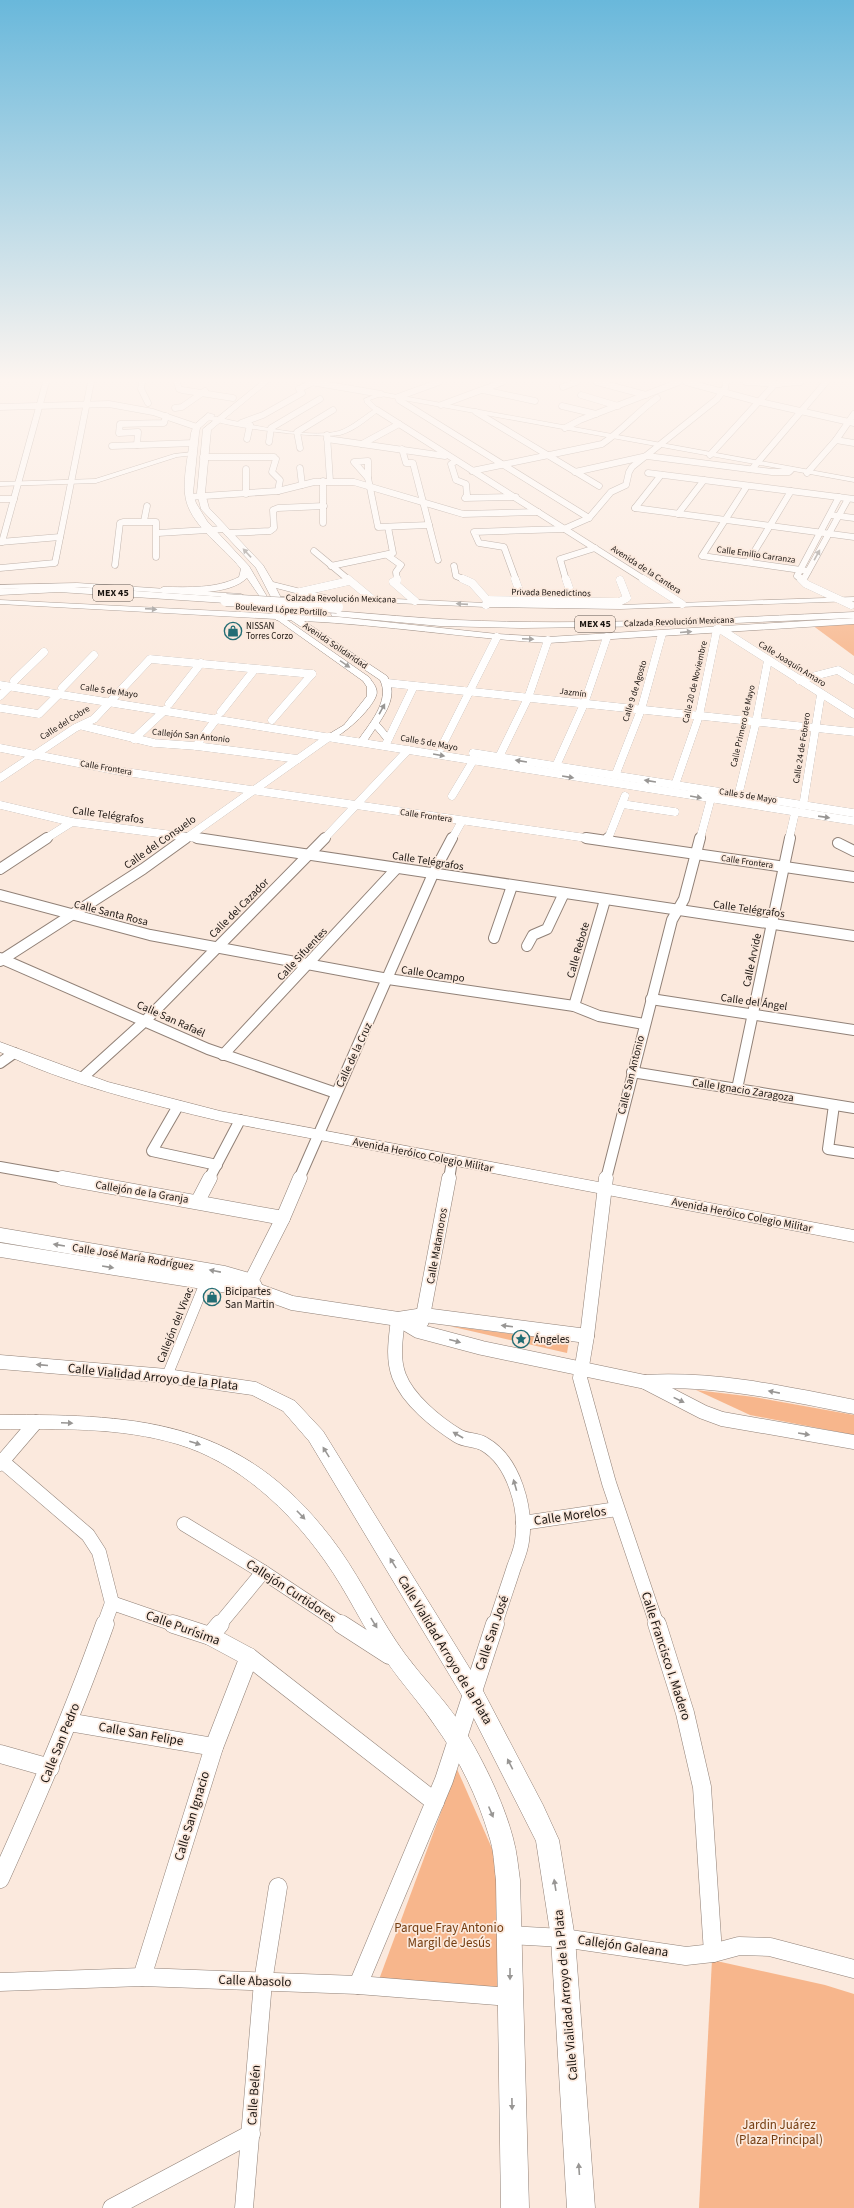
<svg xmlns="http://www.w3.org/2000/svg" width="854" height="2208" font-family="'Source Sans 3',sans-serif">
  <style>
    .green { fill: #f7b68c }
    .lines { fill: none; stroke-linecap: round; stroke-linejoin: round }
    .pedestrian-casing { stroke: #918177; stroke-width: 11 }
    .minor-far4-casing { stroke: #918177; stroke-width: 7 }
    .minor-far3-casing { stroke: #918177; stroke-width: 8 }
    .minor-far2-casing { stroke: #918177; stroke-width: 12 }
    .minor-far1-casing { stroke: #918177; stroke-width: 15 }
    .minor-casing { stroke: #918177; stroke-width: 19 }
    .tertiary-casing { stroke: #918177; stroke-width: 1 }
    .secondary-casing { stroke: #918177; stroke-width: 1 }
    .primary-casing { stroke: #918177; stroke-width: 1 }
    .pedestrian { stroke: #fff; stroke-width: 10 }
    .minor-far4 { stroke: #fff; stroke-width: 6 }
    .minor-far3 { stroke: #fff; stroke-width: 8 }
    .minor-far2 { stroke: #fff; stroke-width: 10 }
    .minor-far1 { stroke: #fff; stroke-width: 14 }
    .minor { stroke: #fff; stroke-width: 18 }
    .tertiary { fill: #fff; fill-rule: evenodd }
    .secondary { fill: #fff; fill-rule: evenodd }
    .primary { fill: #fff; fill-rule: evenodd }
    .primary-bridge-casing { stroke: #918177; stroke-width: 13; stroke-linecap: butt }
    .primary-bridge { stroke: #fff; stroke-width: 12 }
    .oneway { fill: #989694 }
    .labels { text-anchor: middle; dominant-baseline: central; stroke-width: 3.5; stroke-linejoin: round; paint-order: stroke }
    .far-street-label { font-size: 9px; fill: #1b1511; stroke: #fbe9dd }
    .far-poi-label { font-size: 9px; fill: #1b1511; stroke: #fbe9dd; text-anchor: start }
    .shield { fill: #fbe9dd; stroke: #5e554e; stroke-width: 1 }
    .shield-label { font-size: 10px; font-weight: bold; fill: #1b1511 }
    .street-label { font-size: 11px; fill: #1b1511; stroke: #fbe9dd }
    .poi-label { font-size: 11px; fill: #1b1511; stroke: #fbe9dd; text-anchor: start }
    .near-street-label { font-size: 13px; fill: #1b1511; stroke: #fbe9dd }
    .near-park-label { font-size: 13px; fill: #743d10; stroke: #fbe9dd }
  </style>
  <rect width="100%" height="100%" fill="#fbe9dd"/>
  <g class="green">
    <polygon points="854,623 854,656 812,625"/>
    <polygon points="449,1326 569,1341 567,1353"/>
    <polygon points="696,1390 754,1397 854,1415 854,1435 750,1415"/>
    <polygon points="457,1769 494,1853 504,1989 377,1985"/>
    <polygon points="712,1960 825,1985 854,1994 854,2208 699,2208"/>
  </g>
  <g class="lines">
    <defs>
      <polyline id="pedestrian" points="167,1376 205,1283"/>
      <g id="minor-far4">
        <polyline points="142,382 141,389 148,403"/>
        <polyline points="177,382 179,389 182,390 233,398"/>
        <polyline points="311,382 381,394"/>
        <polyline points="439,382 398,397 399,400 589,518"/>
        <polyline points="597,382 646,395"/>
        <polyline points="686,382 760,402 854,423"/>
        <polyline points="746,382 780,384"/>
        <polyline points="563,387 576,382"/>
        <polyline points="483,390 535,401"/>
        <polyline points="581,395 618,406"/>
        <polyline points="441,405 503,382"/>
        <polyline points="562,406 596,414"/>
        <polyline points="0,407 109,404 153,412 197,427"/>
        <polyline points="175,408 182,407 205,391"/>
        <polyline points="377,410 645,580"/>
        <polyline points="476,412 599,486"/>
        <polyline points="241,423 263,415 302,393 299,389 313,382"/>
        <polyline points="565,428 580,420 679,382"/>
        <polyline points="327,435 330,481"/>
        <polyline points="247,439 250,425"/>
        <polyline points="327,439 445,456"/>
        <polyline points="836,440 854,443"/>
        <polyline points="269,442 271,428 320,399"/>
        <polyline points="362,444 399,424"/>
        <polyline points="137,445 138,432 119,433 120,424 164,423 166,416"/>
        <polyline points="112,446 194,443"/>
        <polyline points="300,448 297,432 333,410"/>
        <polyline points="402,449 406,463 413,463 438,560"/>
        <polyline points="710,455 775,384 800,382"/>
        <polyline points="203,457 274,457"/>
        <polyline points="276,459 272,472 280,480 278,491"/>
        <polygon points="368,461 368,478 354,462"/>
        <polyline points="456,461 451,464 456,480 466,484 467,495 465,498 516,497"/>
        <polyline points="300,468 302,485"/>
        <polyline points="246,469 246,494"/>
        <polyline points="752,469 826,382"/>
        <path d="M472,471L602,444C622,431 637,412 657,398"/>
        <polyline points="575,472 647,456 772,472 789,472 791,470"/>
        <polyline points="648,473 854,499"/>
        <polyline points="807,473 836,440 854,414"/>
        <polyline points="368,478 378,527 429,525"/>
        <polyline points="323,481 323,523"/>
        <polyline points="747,486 702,556 808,571"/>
        <polyline points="189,497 278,491 314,482 354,482 463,514 538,512"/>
        <polyline points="0,499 14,499"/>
        <polyline points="635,508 854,537"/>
        <polyline points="635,508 661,475"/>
        <polyline points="678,514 704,480"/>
        <polyline points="831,515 854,518"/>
        <polyline points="144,521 147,506"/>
        <polyline points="158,533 224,529"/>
        <polyline points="228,533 270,531 274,528 273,510 278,508 324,506"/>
        <polyline points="0,542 60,537"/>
        <polyline points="2,542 46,382"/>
        <polyline points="314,551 349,580"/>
        <polyline points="387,555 401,565 396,572 397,580"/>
        <polyline points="748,562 791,491"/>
        <polyline points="115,565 120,523 123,522 156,522 156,557"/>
        <polyline points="331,566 393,553 388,527"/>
        <polyline points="454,566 456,576 466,580"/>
        <polyline points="0,568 55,563 91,382"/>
        <polyline points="805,577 848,499"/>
        <polyline points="516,580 504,547 479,543 474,532 564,529 589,518 611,492 626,485 629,472 632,467 717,399 725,388 726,382"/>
        <polyline points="566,580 560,559 595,548"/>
        <polyline points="802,580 797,576 839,497"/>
      </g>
      <g id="minor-far3">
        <polyline points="348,579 372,599"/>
        <polyline points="397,579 397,581 393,582 415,601"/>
        <polyline points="463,579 472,583 487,600"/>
        <polyline points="515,579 523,601"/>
        <polyline points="566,579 574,602"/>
        <polyline points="643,579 682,604"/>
        <polyline points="801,579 806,584 851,605"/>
        <polyline points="300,592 349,581"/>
        <polyline points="486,605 487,600 619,602 627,598 620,580"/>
        <polyline points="720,629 854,714"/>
        <polyline points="799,680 838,670 854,680"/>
        <polyline points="14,681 44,652"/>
        <polyline points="388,683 854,732"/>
        <polyline points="0,685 854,821"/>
        <polyline points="62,688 94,655"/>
        <polyline points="0,696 9,687"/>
        <polyline points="169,704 201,663"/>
        <polyline points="0,708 39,714 59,694"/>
        <polyline points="221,712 255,669"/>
        <polyline points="272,720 312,674"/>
        <polyline points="83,726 154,743 196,746 298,759"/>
        <polyline points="134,739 165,710"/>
        <polyline points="196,746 217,718"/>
        <polyline points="385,746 414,686"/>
        <polyline points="0,748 119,771 593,839"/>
        <polyline points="441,748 497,637"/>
        <polyline points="473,753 854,813"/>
        <polyline points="499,757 528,698 548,640"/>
        <polyline points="556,766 584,704 607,637"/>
        <polyline points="615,776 641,710 662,634"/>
        <polyline points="0,778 75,728 94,719 150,659 312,674"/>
        <polyline points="675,785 699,716 717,629"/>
        <polyline points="452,796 473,761"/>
        <polyline points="738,796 756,722 768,660"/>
        <polyline points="622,804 675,812"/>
        <polyline points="0,805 72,822 204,839"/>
        <polyline points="803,806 821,694"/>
        <polyline points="45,839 72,822"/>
        <polyline points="185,839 329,737"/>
        <polyline points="324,839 408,750"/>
        <polyline points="452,839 462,821"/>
        <polyline points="608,839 625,796"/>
        <polyline points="700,839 713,791"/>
        <polyline points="789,839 795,813"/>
      </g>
      <g id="minor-far2">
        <polyline points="197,838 854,936"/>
        <polyline points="586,838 854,877"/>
        <polyline points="607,841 608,838"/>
        <polyline points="838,843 854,851"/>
        <polyline points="0,869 47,838"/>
        <polyline points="0,895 150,935 388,979 574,1006 599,1016 644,1024"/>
        <polyline points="494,938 512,886"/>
        <polyline points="527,946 533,935 547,929 564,893"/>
        <polyline points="0,958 208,1049 336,1093"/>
        <polyline points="0,961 143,869 186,838"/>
        <polyline points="651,999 854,1030"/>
        <polyline points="574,1006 605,900"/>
        <polyline points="223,1055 396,869"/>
        <polyline points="0,1063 14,1053"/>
        <polyline points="632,1072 854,1108"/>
        <polyline points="82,1078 145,1021 325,838"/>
        <polyline points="737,1089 790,838"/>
        <polyline points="834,1105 828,1149 854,1153"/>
        <polyline points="178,1106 152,1151 217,1165"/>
        <polyline points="0,1167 68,1179"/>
        <polyline points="209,1179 240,1120"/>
        <polyline points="299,1179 433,874 452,838"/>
        <polyline points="449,1179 452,1161"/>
        <polyline points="606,1179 672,920 684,899 700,838"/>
      </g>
      <g id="minor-far1">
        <polyline points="62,1178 283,1218"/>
        <polyline points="606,1178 587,1336 580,1378 609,1483 657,1625"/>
        <polyline points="198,1201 210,1178"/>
        <polyline points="0,1235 224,1273 252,1281 255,1286"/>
        <polyline points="0,1250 259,1291 292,1303 398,1319 424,1315 587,1336"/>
        <polyline points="247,1289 283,1218 300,1178"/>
        <polyline points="398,1319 418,1331 482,1348 645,1382 703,1412 722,1419 854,1442"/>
        <path d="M398,1319C396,1337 392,1358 399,1376C408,1400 437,1423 458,1436C466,1441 476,1439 484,1444C514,1461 527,1509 522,1541C521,1550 517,1559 514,1567C508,1586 501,1605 495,1625"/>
        <polyline points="422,1321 449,1178"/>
        <path d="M645,1382C716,1378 784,1393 854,1407"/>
        <polyline points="3,1462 88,1535 99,1552 112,1603"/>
        <polyline points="0,1464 36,1422"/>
        <polyline points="523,1523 617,1509"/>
        <polyline points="184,1524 263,1572 343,1625"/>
        <polyline points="112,1603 176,1625"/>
        <polyline points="104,1625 112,1603"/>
        <polyline points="219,1625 263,1572"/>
      </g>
      <g id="minor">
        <polyline points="173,1624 210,1636 249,1657 435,1802"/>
        <polyline points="341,1624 389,1655"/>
        <polyline points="657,1624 685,1713 702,1787 713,1953"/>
        <polyline points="210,1636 220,1624"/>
        <polyline points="68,1722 214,1747"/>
        <polyline points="0,1754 50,1768"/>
        <path d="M0,1879C38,1795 74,1711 105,1624"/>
        <polyline points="509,1935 563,1938 686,1956 713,1953 739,1946 770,1947 854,1969"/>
        <polyline points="142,1977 214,1747 249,1657"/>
        <polyline points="0,1982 142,1977 358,1985 510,1997"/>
        <polyline points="358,1985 444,1780 495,1624"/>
        <polyline points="112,2208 251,2134"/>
        <polyline points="244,2208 263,1982 278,1887"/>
      </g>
      <g id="tertiary">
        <path d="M381,392L854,478V482L381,396L370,400L379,409V411C367,420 355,431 340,435C321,439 218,427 204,417L207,415C241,422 306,440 339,431C351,427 362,417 373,410L365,403L364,399Z"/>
        <polygon points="193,452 196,454 195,455 177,457 96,483 0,486 0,482 95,479 174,454"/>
        <polygon points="77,583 241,594 245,596 241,598 77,587 0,589 0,585"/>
        <polygon points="326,596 486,603 620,605 854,597 854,601 620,609 486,607 326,600 276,601 272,599 276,597"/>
        <path d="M0,600L339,617L497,634L548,637L854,618V624L548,643C466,638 385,625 304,621L387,676C397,692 389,708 379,723L393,739L391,741H385L375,729L365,744L362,745L357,742C368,725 391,701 380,680L291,620H287L369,677C373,683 379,689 376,696C371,710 343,736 329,740L324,737L344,725L367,696V687L363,681L276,619L0,604Z"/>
      </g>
      <g id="secondary">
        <polygon points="261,382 269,382 211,430 205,493 209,508 263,565 273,582 329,596 331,598 326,601 276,588 281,598 299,618 294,621 291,620 272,599 256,568 201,509 197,493 203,429"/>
        <path d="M208,413L215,415L200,428L199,433L193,493L196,503L207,521L249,566L269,600L284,618L282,620H276L247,578C229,596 187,592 163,593L158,590L163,587C189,587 215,589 239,577L241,569C224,546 188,525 185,494C183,477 189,451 191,433L194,425Z"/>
        <path d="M0,1042L108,1082L220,1111L854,1230V1242L220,1121C149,1104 65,1084 0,1052Z"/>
        <polygon points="0,1355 167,1369 256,1382 295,1401 323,1431 480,1685 543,1805 559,1840 575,1938 595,2208 567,2208 551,1938 536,1841 464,1699 309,1441 283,1411 252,1395 167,1383 0,1369"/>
        <path d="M0,1415C146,1414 248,1421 340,1550C363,1583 381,1621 405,1654C422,1677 442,1697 458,1720C480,1753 503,1800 513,1838C517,1852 518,1866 520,1880L529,2208H501L496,1880C494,1865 494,1850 489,1836C478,1798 459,1759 436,1727C421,1704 402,1684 387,1662C364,1630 348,1593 325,1561C289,1510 238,1462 177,1444C120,1427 58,1429 0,1429Z"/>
      </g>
      <g id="primary">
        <polygon points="59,586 226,597 231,600 226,603 59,592 0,595 0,589"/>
        <path d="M336,611C376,614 417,618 457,620C589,626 722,618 854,612V618L664,626L522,628L440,626L332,616L331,614L332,612Z"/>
      </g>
    </defs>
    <use href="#pedestrian" class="pedestrian-casing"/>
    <use href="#minor-far4" class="minor-far4-casing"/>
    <use href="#minor-far3" class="minor-far3-casing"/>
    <use href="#minor-far2" class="minor-far2-casing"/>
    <use href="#minor-far1" class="minor-far1-casing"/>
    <use href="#minor" class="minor-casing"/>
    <use href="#tertiary" class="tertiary-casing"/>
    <use href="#secondary" class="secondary-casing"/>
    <use href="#primary" class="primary-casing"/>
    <use href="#pedestrian" class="pedestrian"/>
    <use href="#minor-far4" class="minor-far4"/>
    <use href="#minor-far3" class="minor-far3"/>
    <use href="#minor-far2" class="minor-far2"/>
    <use href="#minor-far1" class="minor-far1"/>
    <use href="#minor" class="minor"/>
    <use href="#tertiary" class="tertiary"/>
    <use href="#secondary" class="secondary"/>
    <use href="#primary" class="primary"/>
    <defs>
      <polyline id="primary-bridge" points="226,600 337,607"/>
    </defs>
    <use href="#primary-bridge" class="primary-bridge-casing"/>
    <use href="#primary-bridge" class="primary-bridge"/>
  </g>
  <defs><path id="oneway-solid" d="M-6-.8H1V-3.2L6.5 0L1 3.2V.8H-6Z"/></defs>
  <g class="oneway">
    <use href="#oneway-solid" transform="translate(247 553) rotate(-133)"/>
    <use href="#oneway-solid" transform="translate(817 555) rotate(-61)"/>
    <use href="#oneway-solid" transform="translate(462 604) rotate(-176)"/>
    <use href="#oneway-solid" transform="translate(151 609) rotate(4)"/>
    <use href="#oneway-solid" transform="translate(686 632) rotate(-5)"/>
    <use href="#oneway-solid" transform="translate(528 639) rotate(3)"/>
    <use href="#oneway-solid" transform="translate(345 664) rotate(34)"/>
    <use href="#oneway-solid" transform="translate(382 709) rotate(-61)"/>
    <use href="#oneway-solid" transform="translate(439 755) rotate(10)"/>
    <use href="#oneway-solid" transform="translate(521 761) rotate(-171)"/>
    <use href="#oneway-solid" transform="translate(568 777) rotate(9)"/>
    <use href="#oneway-solid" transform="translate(650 781) rotate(-171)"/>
    <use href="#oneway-solid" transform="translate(696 797) rotate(10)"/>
    <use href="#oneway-solid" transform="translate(824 817) rotate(8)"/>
    <use href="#oneway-solid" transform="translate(59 1245) rotate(-171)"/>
    <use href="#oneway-solid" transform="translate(108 1267) rotate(9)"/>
    <use href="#oneway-solid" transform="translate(215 1271) rotate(-169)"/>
    <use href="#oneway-solid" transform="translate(507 1326) rotate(-173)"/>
    <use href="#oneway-solid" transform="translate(455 1341) rotate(15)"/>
    <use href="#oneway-solid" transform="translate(42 1365) rotate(-175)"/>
    <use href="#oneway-solid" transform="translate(774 1392) rotate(-169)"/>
    <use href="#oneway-solid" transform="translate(679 1400) rotate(26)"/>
    <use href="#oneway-solid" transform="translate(67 1423) rotate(2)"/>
    <use href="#oneway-solid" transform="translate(804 1434) rotate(9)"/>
    <use href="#oneway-solid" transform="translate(458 1435) rotate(-150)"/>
    <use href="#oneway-solid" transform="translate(195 1443) rotate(18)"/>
    <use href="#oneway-solid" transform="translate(326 1452) rotate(-122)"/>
    <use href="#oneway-solid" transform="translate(515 1485) rotate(-106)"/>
    <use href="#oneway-solid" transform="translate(301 1515) rotate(46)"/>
    <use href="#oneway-solid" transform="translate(393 1563) rotate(-122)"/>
    <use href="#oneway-solid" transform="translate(374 1623) rotate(58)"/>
    <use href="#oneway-solid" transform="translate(510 1764) rotate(-117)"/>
    <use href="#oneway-solid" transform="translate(491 1812) rotate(67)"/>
    <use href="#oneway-solid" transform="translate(555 1885) rotate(-99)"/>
    <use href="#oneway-solid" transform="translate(510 1974) rotate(90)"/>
    <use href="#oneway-solid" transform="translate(512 2104) rotate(89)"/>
    <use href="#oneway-solid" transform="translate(579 2169) rotate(-94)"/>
  </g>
  <linearGradient id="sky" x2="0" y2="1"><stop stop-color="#69b8db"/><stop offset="0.55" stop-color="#fdf5f0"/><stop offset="1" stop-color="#fdf5f0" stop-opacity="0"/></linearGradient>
  <rect width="854" height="691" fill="url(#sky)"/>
  <defs>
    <symbol id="shop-ring" viewBox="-11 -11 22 22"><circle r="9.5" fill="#fbe9dd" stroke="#236d74" stroke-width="1.5"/><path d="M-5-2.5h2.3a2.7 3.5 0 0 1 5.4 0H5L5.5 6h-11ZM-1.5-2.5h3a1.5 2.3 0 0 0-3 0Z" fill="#236d74"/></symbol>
    <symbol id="sight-ring" viewBox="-11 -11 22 22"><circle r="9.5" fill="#fbe9dd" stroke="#236d74" stroke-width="1.5"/><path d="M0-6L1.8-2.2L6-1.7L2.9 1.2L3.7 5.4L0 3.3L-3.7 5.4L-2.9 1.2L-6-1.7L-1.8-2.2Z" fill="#236d74"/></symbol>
  </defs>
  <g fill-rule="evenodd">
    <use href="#shop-ring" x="223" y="621" width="20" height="20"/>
    <use href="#shop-ring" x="202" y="1287" width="20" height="20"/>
    <use href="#sight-ring" x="511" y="1329" width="20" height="20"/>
  </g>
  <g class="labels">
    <g class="far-street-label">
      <text transform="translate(756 555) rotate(8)">Calle Emilio Carranza</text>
      <text transform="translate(646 570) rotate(33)">Avenida de la Cantera</text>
      <text transform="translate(551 593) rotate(1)">Privada Benedictinos</text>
      <text transform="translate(341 599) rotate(1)">Calzada Revolución Mexicana</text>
      <text transform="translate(281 610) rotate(4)">Boulevard López Portillo</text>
      <text transform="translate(679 622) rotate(-2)">Calzada Revolución Mexicana</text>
      <text transform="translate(335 646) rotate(34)">Avenida Solidaridad</text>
      <text transform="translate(792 664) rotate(32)">Calle Joaquín Amaro</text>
      <text transform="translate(695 682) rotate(-77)">Calle 20 de Noviembre</text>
      <text transform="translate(109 691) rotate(8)">Calle 5 de Mayo</text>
      <text transform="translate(635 691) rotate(-73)">Calle 9 de Agosto</text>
      <text transform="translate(573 693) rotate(7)">Jazmín</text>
      <text transform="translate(65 723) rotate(-32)">Calle del Cobre</text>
      <text transform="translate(743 726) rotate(-77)">Calle Primero de Mayo</text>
      <text transform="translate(191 736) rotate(6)">Callejón San Antonio</text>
      <text transform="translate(429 743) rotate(10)">Calle 5 de Mayo</text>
      <text transform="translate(802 748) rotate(-81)">Calle 24 de Febrero</text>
      <text transform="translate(106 768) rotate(10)">Calle Frontera</text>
      <text transform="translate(748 796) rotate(9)">Calle 5 de Mayo</text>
      <text transform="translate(426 816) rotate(8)">Calle Frontera</text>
      <text transform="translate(747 862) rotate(8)">Calle Frontera</text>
    </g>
    <g class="far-poi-label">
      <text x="246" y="626">NISSAN<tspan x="246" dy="10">Torres Corzo</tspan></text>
    </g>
    <g class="shield">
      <rect x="93" y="585" width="40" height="16" rx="3"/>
      <rect x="575" y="616" width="40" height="16" rx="3"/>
    </g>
    <g class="shield-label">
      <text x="113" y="593">MEX 45</text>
      <text x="595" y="624">MEX 45</text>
    </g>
    <g class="street-label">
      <text transform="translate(108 815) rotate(8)">Calle Telégrafos</text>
      <text transform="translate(160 842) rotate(-35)">Calle del Consuelo</text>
      <text transform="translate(428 861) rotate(9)">Calle Telégrafos</text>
      <text transform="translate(239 908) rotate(-45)">Calle del Cazador</text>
      <text transform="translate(749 909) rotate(8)">Calle Telégrafos</text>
      <text transform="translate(111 913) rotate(14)">Calle Santa Rosa</text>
      <text transform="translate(578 950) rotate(-74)">Calle Rebote</text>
      <text transform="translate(302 954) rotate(-47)">Calle Sifuentes</text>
      <text transform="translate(752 960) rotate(-78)">Calle Arvide</text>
      <text transform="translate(433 974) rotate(8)">Calle Ocampo</text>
      <text transform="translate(754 1002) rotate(8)">Calle del Ángel</text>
      <text transform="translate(171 1019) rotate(24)">Calle San Rafaél</text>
      <text transform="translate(354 1055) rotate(-65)">Calle de la Cruz</text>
      <text transform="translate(631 1075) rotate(-76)">Calle San Antonio</text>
      <text transform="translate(743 1090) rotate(9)">Calle Ignacio Zaragoza</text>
      <text transform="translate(423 1155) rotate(11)">Avenida Heróico Colegio Militar</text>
      <text transform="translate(142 1192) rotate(9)">Callejón de la Granja</text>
      <text transform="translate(742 1215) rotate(11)">Avenida Heróico Colegio Militar</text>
      <text transform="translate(437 1246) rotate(-80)">Calle Matamoros</text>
      <text transform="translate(133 1257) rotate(9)">Calle José María Rodríguez</text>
      <text transform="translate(175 1325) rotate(-68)">Callejón del Vivac</text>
    </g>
    <g class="poi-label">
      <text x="225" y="1291">Bicipartes<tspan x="225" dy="13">San Martin</tspan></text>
      <text x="534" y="1339">Ángeles</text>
    </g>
    <g class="near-street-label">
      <text transform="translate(153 1377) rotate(6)">Calle Vialidad Arroyo de la Plata</text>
      <text transform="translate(570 1516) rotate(-8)">Calle Morelos</text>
      <text transform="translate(291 1591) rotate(33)">Callejón Curtidores</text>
      <text transform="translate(183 1628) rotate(20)">Calle Purísima</text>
      <text transform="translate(492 1633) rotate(-71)">Calle San José</text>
      <text transform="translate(445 1650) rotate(59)">Calle Vialidad Arroyo de la Plata</text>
      <text transform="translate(666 1656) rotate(72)">Calle Francisco I. Madero</text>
      <text transform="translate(141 1734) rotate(10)">Calle San Felipe</text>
      <text transform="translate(60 1743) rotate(-68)">Calle San Pedro</text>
      <text transform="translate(192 1816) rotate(-73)">Calle San Ignacio</text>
      <text transform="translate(623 1946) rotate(8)">Callejón Galeana</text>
      <text transform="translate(255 1981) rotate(2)">Calle Abasolo</text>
      <text transform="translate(566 1995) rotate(-95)">Calle Vialidad Arroyo de la Plata</text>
      <text transform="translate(254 2095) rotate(-86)">Calle Belén</text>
    </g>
    <g class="near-park-label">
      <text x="449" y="1928">Parque Fray Antonio<tspan x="449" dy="15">Margil de Jesús</tspan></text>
      <text x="779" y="2125">Jardin Juárez<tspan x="779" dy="15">(Plaza Principal)</tspan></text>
    </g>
  </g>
</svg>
